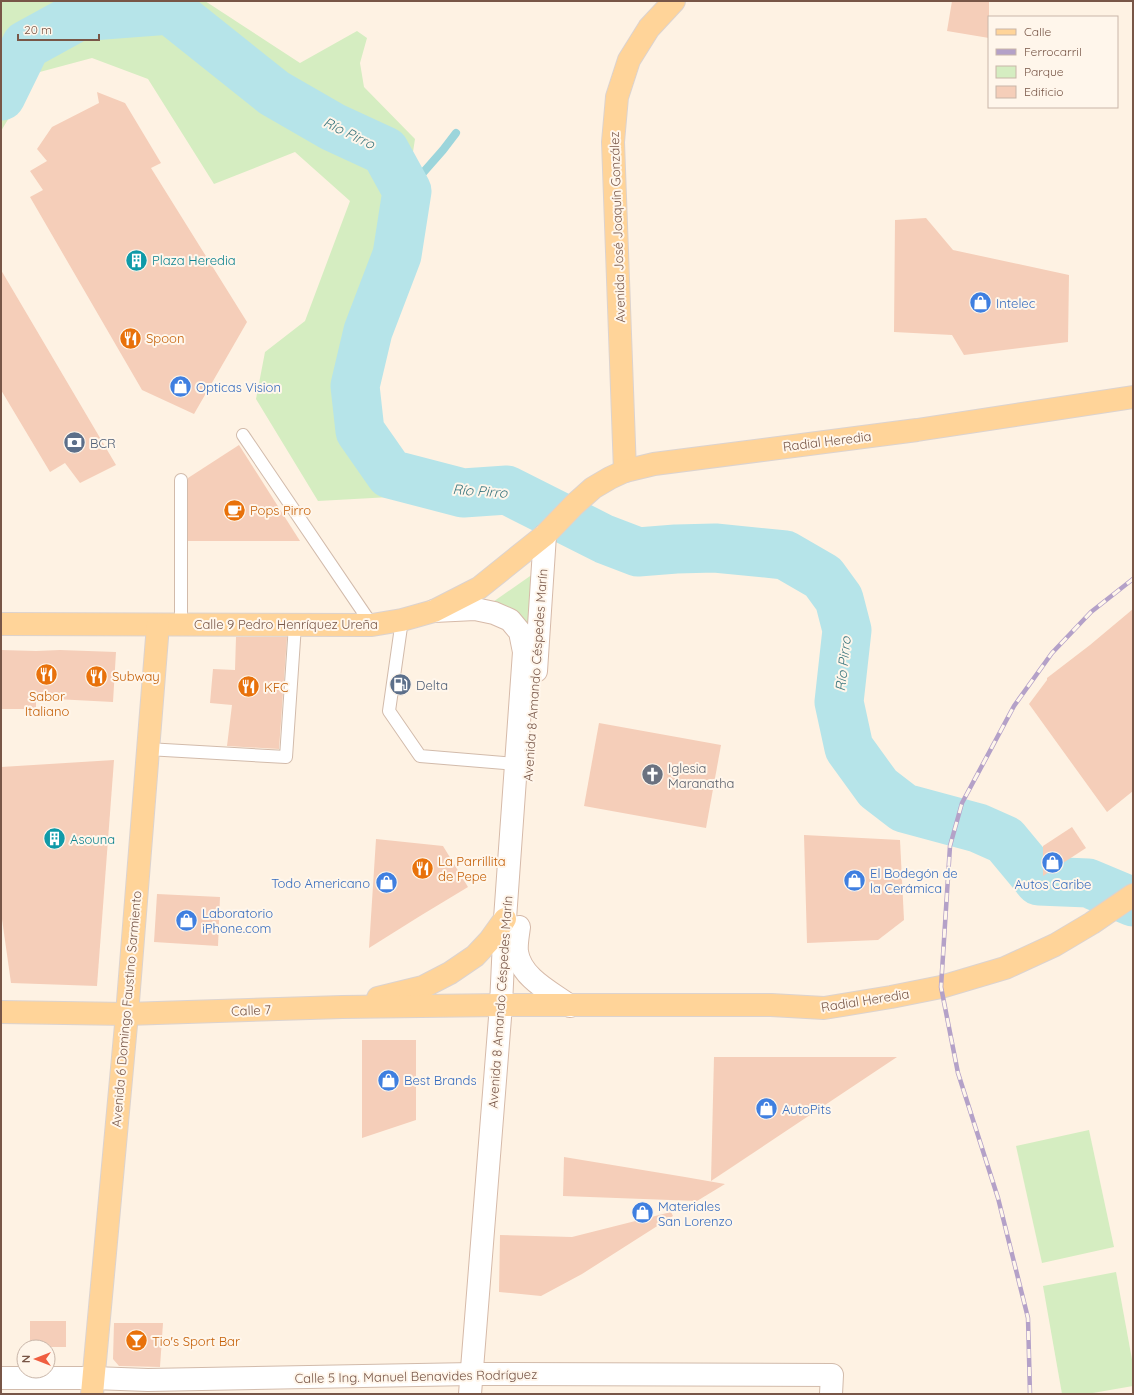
<svg xmlns="http://www.w3.org/2000/svg" width="1134" height="1395" font-family="Quicksand,sans-serif">
  <style>
    .green { fill: #d5edc1 }
    .lines { fill: none; stroke-linecap: round; stroke-linejoin: round }
    .stream { stroke: #9cd5db; stroke-width: 8 }
    .river { stroke: #b6e4e9; stroke-width: 49 }
    .building { fill: #f5ceb9 }
    .lane-casing { stroke: #d2bbab; stroke-width: 14 }
    .street-casing { stroke: #d2bbab; stroke-width: 24 }
    .secondary-casing { stroke: #d6baa9; stroke-width: 24 }
    .primary-casing { stroke: #dcd3cf; stroke-width: 24 }
    .lane { stroke: #fff; stroke-width: 12 }
    .street { stroke: #fff; stroke-width: 22 }
    .secondary { stroke: #fff; stroke-width: 22 }
    .primary { stroke: #ffd499; stroke-width: 22 }
    .rail-casing { stroke: #b4a1c8; stroke-width: 4.5 }
    .rail { stroke: #fff6eb; stroke-width: 3; stroke-dasharray: 9; stroke-linecap: butt }
    .labels { text-anchor: middle; dominant-baseline: central; stroke-width: 4; stroke-linejoin: round; paint-order: stroke }
    .street-label { font-size: 13px; fill: #785647; stroke: #fff6eb }
    .culture-label { font-size: 13px; fill: #0d838f; stroke: #fff6eb; text-anchor: start }
    .shop-label { font-size: 13px; fill: #366cbe; stroke: #fff6eb; text-anchor: start }
    .food-label { font-size: 13px; fill: #c56008; stroke: #fff6eb; text-anchor: start }
    .service-label { font-size: 13px; fill: #4e5e75; stroke: #fff6eb; text-anchor: start }
    .worship-label { font-size: 13px; fill: #5b616d; stroke: #fff6eb; text-anchor: start }
    .water-label { font-size: 14px; font-style: italic; fill: #3a767e; stroke: #fff6eb }
  </style>
  <rect width="100%" height="100%" fill="#fef2e3"/>
  <g class="green">
    <polygon points="1,1 205,1 300,63 357,31 367,38 360,63 364,87 415,139 397,255 368,331 355,386 360,431 390,474 463,493 318,501 256,399 265,352 305,321 350,201 295,152 214,184 148,79 92,58 36,73 1,131"/>
    <polygon points="533,574 532,630 480,611"/>
    <polygon points="1089,1130 1114,1247 1042,1263 1016,1146"/>
    <polygon points="1116,1272 1133,1365 1133,1386 1087,1394 1062,1394 1043,1286"/>
  </g>
  <g class="lines">
    <polyline class="stream" points="407,191 443,150 456,133"/>
    <polyline class="river" points="1,96 26,45 77,17 170,10 274,93 333,127 385,151 407,191 397,255 368,331 355,386 360,431 390,474 463,493 507,490 604,539 638,552 676,549 715,548 785,555 823,577 839,599 847,630 839,702 849,748 878,788 904,808 978,828 1005,840 1039,881 1088,883 1133,902"/>
  </g>
  <g class="building">
    <polygon points="952,1 989,1 989,38 947,31"/>
    <polygon points="97,92 125,103 161,163 151,168 247,322 194,414 142,390 30,197 43,190 30,171 47,161 37,149 52,127 99,103"/>
    <polygon points="926,218 953,250 1069,275 1068,342 964,355 952,335 894,332 895,220"/>
    <polygon points="1,270 116,465 80,483 65,463 50,472 1,390"/>
    <polygon points="239,445 300,541 188,541 188,478"/>
    <polygon points="1133,609 1133,791 1107,812 1029,704 1047,680 1047,678 1090,645"/>
    <polygon points="236,637 287,637 279,749 227,746 232,705 210,703 213,669 235,670"/>
    <polygon points="1,650 36,651 60,650 116,652 113,702 36,698 36,709 1,709"/>
    <polygon points="599,723 721,745 706,828 584,806"/>
    <polygon points="114,760 97,986 11,983 1,912 1,767"/>
    <polygon points="1072,827 1086,848 1043,876 1043,846"/>
    <polygon points="804,835 900,840 904,920 878,940 807,943"/>
    <polygon points="376,839 443,846 468,887 420,916 369,948"/>
    <polygon points="157,894 220,897 218,946 154,942"/>
    <polygon points="362,1040 416,1040 416,1120 362,1138"/>
    <polygon points="714,1057 897,1057 711,1181"/>
    <polygon points="564,1157 685,1177 725,1184 697,1201 563,1196"/>
    <polygon points="671,1212 673,1216 582,1274 541,1296 499,1292 500,1235 572,1237"/>
    <rect x="30" y="1321" width="36" height="26"/>
    <polygon points="114,1323 163,1323 160,1367 119,1366 113,1359"/>
  </g>
  <g class="lines">
    <defs>
      <g id="lane">
        <polyline points="243,435 372,625"/>
        <polyline points="181,480 181,625"/>
        <polyline points="402,620 389,711 420,756 516,764"/>
        <polyline points="147,749 286,757 295,625"/>
      </g>
      <polyline id="street" points="1,1378 93,1378 148,1380 472,1374 832,1375 831,1394"/>
      <g id="secondary">
        <polyline points="434,611 475,609 494,613 510,620 520,632 524,652 505,919 501,1005 470,1394"/>
        <polyline points="536,671 545,535"/>
        <path d="M519,927C518,935 516,944 517,952C521,978 551,992 570,1006"/>
      </g>
      <g id="primary">
        <polyline points="625,471 613,142 617,97 629,60 649,28 674,1"/>
        <polyline points="1,624 372,625 402,620 434,611 479,588 545,535 574,505 593,488 610,478 625,471 654,464 917,430 1133,397"/>
        <polyline points="378,998 423,987 450,973 475,956 490,940 505,919"/>
        <polyline points="1,1012 127,1014 342,1007 501,1005 771,1005 824,1008 891,997 941,987 1005,968 1055,945 1092,923 1133,895"/>
        <polyline points="92,1394 127,1014 158,625"/>
      </g>
    </defs>
    <use href="#lane" class="lane-casing"/>
    <use href="#street" class="street-casing"/>
    <use href="#secondary" class="secondary-casing"/>
    <use href="#primary" class="primary-casing"/>
    <use href="#lane" class="lane"/>
    <use href="#street" class="street"/>
    <use href="#secondary" class="secondary"/>
    <use href="#primary" class="primary"/>
    <defs>
      <polyline id="rail" points="1030,1394 1028,1318 998,1198 958,1073 941,987 950,846 962,803 1014,706 1052,653 1091,612 1133,579"/>
    </defs>
    <use href="#rail" class="rail-casing"/>
    <use href="#rail" class="rail"/>
  </g>
  <defs>
    <symbol id="building-disc" viewBox="-11 -11 22 22"><circle r="9.5" fill="#0f9aa8" stroke="#fff6eb"/><path d="M-4-6H4V6H1V3H-1V6H-4ZM-2.5-4.3h1.7v1.8h-1.7ZM.8-4.3h1.7v1.8H.8ZM-2.5-1h1.7V.8h-1.7ZM.8-1h1.7V.8H.8Z" fill="#fff"/></symbol>
    <symbol id="shop-disc" viewBox="-11 -11 22 22"><circle r="9.5" fill="#3f7fe0" stroke="#fff6eb"/><path d="M-5-2.5h2.3a2.7 3.5 0 0 1 5.4 0H5L5.5 6h-11ZM-1.5-2.5h3a1.5 2.3 0 0 0-3 0Z" fill="#fff"/></symbol>
    <symbol id="restaurant-disc" viewBox="-11 -11 22 22"><circle r="9.5" fill="#e8710a" stroke="#fff6eb"/><path d="M-5-6h1v4h1v-4h1v4h1v-4h1v5L-1.5 .5V6h-2V.5L-5-1ZM5-6V6H3V1.5H1.5Q1.5-4 5-6Z" fill="#fff"/></symbol>
    <symbol id="bank-disc" viewBox="-11 -11 22 22"><circle r="9.5" fill="#5c6f8a" stroke="#fff6eb"/><path d="M-6-4H6V4H-6ZM0-2.3a2.3 2.3 0 1 0 0 4.6a2.3 2.3 0 1 0 0-4.6Z" fill="#fff"/></symbol>
    <symbol id="cafe-disc" viewBox="-11 -11 22 22"><circle r="9.5" fill="#e8710a" stroke="#fff6eb"/><path d="M-5.5-4.5H6V0H3Q3 3.5 0 3.5H-2.5Q-5.5 3.5-5.5 0ZM3-3.2v2h1.7v-2ZM-6 4.5H4V6H-6Z" fill="#fff"/></symbol>
    <symbol id="fuel-disc" viewBox="-11 -11 22 22"><circle r="9.5" fill="#5c6f8a" stroke="#fff6eb"/><path d="M-5.5-6h7V0h2V4h1.3V-2.5L3-4.5l.8-.8L6-3V5H2.5V1h-1V6h-7ZM-4.2-4.7v3.2H.2V-4.7Z" fill="#fff"/></symbol>
    <symbol id="church-disc" viewBox="-11 -11 22 22"><circle r="9.5" fill="#6b7280" stroke="#fff6eb"/><path d="M-1.2-6h2.4v3.5h3.3v2.4h-3.3V6h-2.4V-.1h-3.3v-2.4h3.3Z" fill="#fff"/></symbol>
    <symbol id="bar-disc" viewBox="-11 -11 22 22"><circle r="9.5" fill="#e8710a" stroke="#fff6eb"/><path d="M-6-5H6L.8 .8V4.5H3.5V6h-7V4.5H-.8V.8Z" fill="#fff"/></symbol>
  </defs>
  <g fill-rule="evenodd">
    <use href="#building-disc" x="124" y="248" width="25" height="25"/>
    <use href="#shop-disc" x="968" y="290" width="25" height="25"/>
    <use href="#restaurant-disc" x="118" y="326" width="25" height="25"/>
    <use href="#shop-disc" x="168" y="374" width="25" height="25"/>
    <use href="#bank-disc" x="62" y="430" width="25" height="25"/>
    <use href="#cafe-disc" x="222" y="498" width="25" height="25"/>
    <use href="#restaurant-disc" x="34" y="662" width="25" height="25"/>
    <use href="#restaurant-disc" x="84" y="664" width="25" height="25"/>
    <use href="#fuel-disc" x="388" y="672" width="25" height="25"/>
    <use href="#restaurant-disc" x="236" y="674" width="25" height="25"/>
    <use href="#church-disc" x="640" y="762" width="25" height="25"/>
    <use href="#building-disc" x="42" y="826" width="25" height="25"/>
    <use href="#shop-disc" x="1040" y="850" width="25" height="25"/>
    <use href="#restaurant-disc" x="410" y="856" width="25" height="25"/>
    <use href="#shop-disc" x="842" y="868" width="25" height="25"/>
    <use href="#shop-disc" x="374" y="870" width="25" height="25"/>
    <use href="#shop-disc" x="174" y="908" width="25" height="25"/>
    <use href="#shop-disc" x="376" y="1068" width="25" height="25"/>
    <use href="#shop-disc" x="754" y="1096" width="25" height="25"/>
    <use href="#shop-disc" x="630" y="1200" width="25" height="25"/>
    <use href="#bar-disc" x="124" y="1328" width="25" height="25"/>
  </g>
  <g class="labels">
    <g class="street-label">
      <text transform="translate(617 227) rotate(-92)">Avenida José Joaquín González</text>
      <text transform="translate(827 441) rotate(-7)">Radial Heredia</text>
      <text x="286" y="624">Calle 9 Pedro Henríquez Ureña</text>
      <text transform="translate(535 675) rotate(-86)">Avenida 8 Amando Céspedes Marín</text>
      <text transform="translate(865 1000) rotate(-9)">Radial Heredia</text>
      <text transform="translate(500 1002) rotate(-86)">Avenida 8 Amando Céspedes Marín</text>
      <text transform="translate(126 1009) rotate(-85)">Avenida 6 Domingo Faustino Sarmiento</text>
      <text transform="translate(251 1010) rotate(-2)">Calle 7</text>
      <text transform="translate(416 1376) rotate(-1)">Calle 5 Ing. Manuel Benavides Rodríguez</text>
    </g>
    <g class="culture-label">
      <text x="152" y="260">Plaza Heredia</text>
      <text x="70" y="839">Asouna</text>
    </g>
    <g class="shop-label">
      <text x="996" y="303">Intelec</text>
      <text x="196" y="387">Opticas Vision</text>
      <text x="870" y="873">El Bodegón de<tspan x="870" dy="15">la Cerámica</tspan></text>
      <text x="370" y="883" text-anchor="end">Todo Americano</text>
      <text x="1053" y="884" text-anchor="middle">Autos Caribe</text>
      <text x="202" y="913">Laboratorio<tspan x="202" dy="15">iPhone.com</tspan></text>
      <text x="404" y="1080">Best Brands</text>
      <text x="782" y="1109">AutoPits</text>
      <text x="658" y="1206">Materiales<tspan x="658" dy="15">San Lorenzo</tspan></text>
    </g>
    <g class="food-label">
      <text x="146" y="338">Spoon</text>
      <text x="250" y="510">Pops Pirro</text>
      <text x="112" y="676">Subway</text>
      <text x="264" y="687">KFC</text>
      <text x="47" y="696" text-anchor="middle">Sabor<tspan x="47" dy="15">Italiano</tspan></text>
      <text x="438" y="861">La Parrillita<tspan x="438" dy="15">de Pepe</tspan></text>
      <text x="152" y="1341">Tio's Sport Bar</text>
    </g>
    <g class="service-label">
      <text x="90" y="443">BCR</text>
      <text x="416" y="685">Delta</text>
    </g>
    <g class="worship-label">
      <text x="668" y="768">Iglesia<tspan x="668" dy="15">Maranatha</tspan></text>
    </g>
    <g class="water-label">
      <text transform="translate(349 133) rotate(26)">Río Pirro</text>
      <text transform="translate(480 491) rotate(4)">Río Pirro</text>
      <text transform="translate(843 664) rotate(-84)">Río Pirro</text>
    </g>
  </g>
  <rect width="1134" height="1395" fill="none" stroke="#785647" stroke-width="4"/>
  <rect x="988" y="16" width="130" height="92" fill="#fff6eb" stroke="#c9b6a9"/>
  <rect x="996" y="29" width="20" height="6" fill="#ffd499" stroke="#c9b6a9"/>
  <text x="1024" y="36" font-size="12" fill="#785647">Calle</text>
  <rect x="996" y="49" width="20" height="6" fill="#b4a1c8" stroke="#c9b6a9"/>
  <text x="1024" y="56" font-size="12" fill="#785647">Ferrocarril</text>
  <rect x="996" y="66" width="20" height="12" fill="#d5edc1" stroke="#c9b6a9"/>
  <text x="1024" y="76" font-size="12" fill="#785647">Parque</text>
  <rect x="996" y="86" width="20" height="12" fill="#f5ceb9" stroke="#c9b6a9"/>
  <text x="1024" y="96" font-size="12" fill="#785647">Edificio</text>
  <g transform="translate(36 1359) rotate(270)"><circle r="19" fill="#fff6eb" stroke="#c9b6a9"/>
  <path d="M0-3L7 15L0 10L-7 15Z" fill="#f05e40"/>
  <text y="-6" font-size="11" font-weight="bold" text-anchor="middle" fill="#785647">N</text>
  </g>
  <path d="M18 34v6h81v-6" fill="none" stroke="#785647" stroke-width="2"/>
  <text x="24" y="34" font-size="12" fill="#785647" stroke="#fff6eb" stroke-width="3" paint-order="stroke">20 m</text>
</svg>
